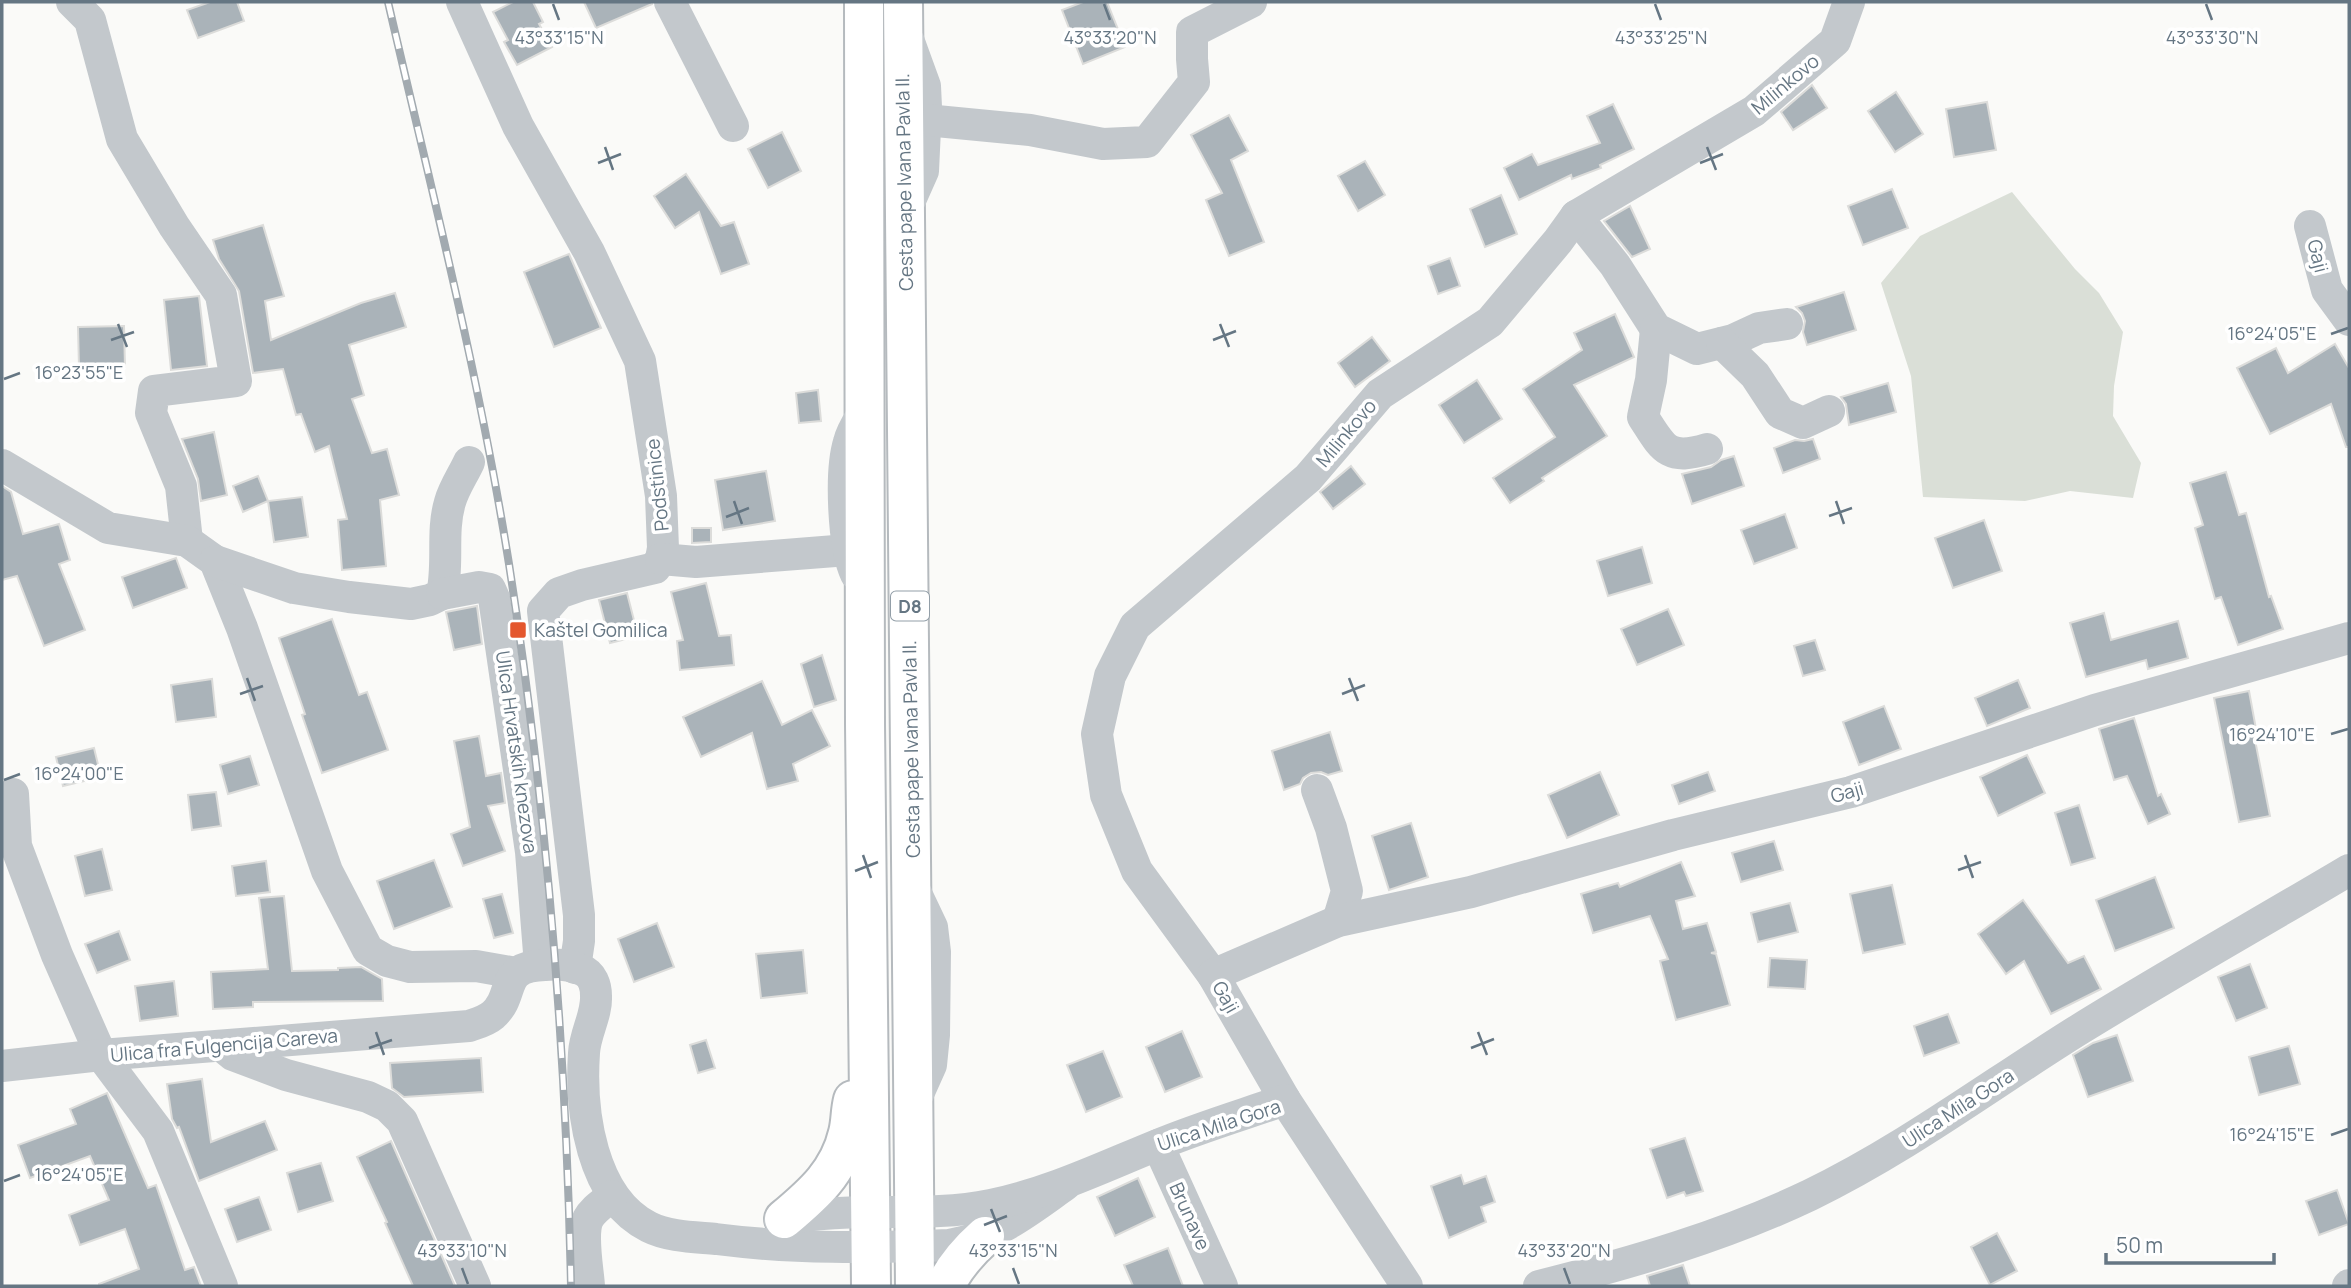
<svg xmlns="http://www.w3.org/2000/svg" width="2351" height="1288" font-family="Manrope,sans-serif">
  <style>
    .green { fill: #dadfd7 }
    .building { fill: #aab3b9; stroke: #dcdcda; stroke-width: 2 }
    .lines { fill: none; stroke-linecap: round; stroke-linejoin: round }
    .major-casing { stroke: #b5babe; stroke-width: 42 }
    .minor { stroke: #c3c8cc; stroke-width: 32 }
    .major { stroke: #fff; stroke-width: 38 }
    .rail-casing { stroke: #a2aab0; stroke-width: 8 }
    .rail { stroke: #fff; stroke-width: 5; stroke-dasharray: 16; stroke-linecap: butt }
    .ticks { fill: none; stroke: #657683; stroke-width: 2.5 }
    .poi-dot { fill: #e4572e; stroke: #fff; stroke-width: 2.5 }
    .labels { text-anchor: middle; dominant-baseline: central; stroke-width: 7; stroke-linejoin: round; paint-order: stroke }
    .shield { fill: #fff; stroke: #939fa8; stroke-width: 2 }
    .shield-label { font-size: 18px; font-weight: bold; fill: #657683 }
    .street-label { font-size: 19px; fill: #657683; stroke: #fff }
    .poi-label { font-size: 19px; fill: #657683; stroke: #fff; text-anchor: start }
    .ticks-label { font-size: 18px; text-anchor: middle; fill: #657683; stroke: #fff; stroke-width: 7; stroke-linejoin: round; paint-order: stroke }
  </style>
  <rect width="100%" height="100%" fill="#fafaf8"/>
  <polygon class="green" points="2012,192 2075,269 2099,293 2123,332 2114,386 2113,416 2141,463 2133,498 2070,491 2025,501 1923,497 1911,376 1881,283 1920,236"/>
  <g class="building">
    <polygon points="210,2 237,2 244,21 198,38 187,10"/>
    <polygon points="513,2 533,2 543,22 539,24 552,47 517,65 504,42 508,40 493,12"/>
    <polygon points="584,2 652,2 652,4 596,28"/>
    <polygon points="1083,2 1107,2 1125,47 1083,64 1062,10"/>
    <polygon points="1812,85 1827,108 1793,130 1781,112"/>
    <polygon points="1896,92 1923,134 1895,152 1868,111"/>
    <polygon points="1987,102 1996,150 1954,157 1946,109"/>
    <polygon points="1613,104 1634,149 1600,165 1601,168 1572,179 1571,175 1519,200 1504,168 1532,154 1538,165 1600,143 1587,116"/>
    <polygon points="1229,115 1248,151 1231,160 1264,242 1229,256 1206,200 1222,193 1191,135"/>
    <polygon points="782,132 801,171 768,188 748,149"/>
    <polygon points="1365,161 1385,195 1358,211 1338,176"/>
    <polygon points="686,174 721,226 734,222 749,264 721,274 699,212 675,228 654,196"/>
    <polygon points="1892,189 1908,228 1863,245 1848,206"/>
    <polygon points="1501,195 1517,234 1485,247 1470,209"/>
    <polygon points="1630,206 1650,249 1632,257 1604,221"/>
    <polygon points="263,225 284,296 265,301 271,340 361,303 395,293 406,327 349,345 364,395 352,399 372,453 387,449 399,495 380,500 386,566 342,570 338,520 347,519 329,446 315,452 301,414 296,415 283,369 253,373 239,291 219,259 213,240"/>
    <polygon points="569,254 601,328 554,347 524,272"/>
    <polygon points="1450,258 1460,286 1438,294 1428,266"/>
    <polygon points="1844,292 1856,330 1807,345 1803,332 1805,321 1802,313 1796,307"/>
    <polygon points="199,296 207,366 171,370 164,300"/>
    <polygon points="1615,314 1634,357 1574,385 1607,436 1542,478 1544,481 1510,503 1493,478 1555,437 1523,389 1582,350 1574,333"/>
    <polygon points="124,326 125,367 79,368 78,327"/>
    <polygon points="1372,337 1390,361 1355,387 1338,363"/>
    <polygon points="2335,344 2349,368 2349,447 2346,447 2331,404 2270,434 2237,368 2276,348 2288,373"/>
    <polygon points="1477,380 1502,419 1464,443 1439,405"/>
    <polygon points="1888,383 1896,412 1849,425 1846,404 1841,397"/>
    <polygon points="818,390 821,421 799,423 796,393"/>
    <polygon points="214,432 227,495 201,501 198,479 182,439"/>
    <polygon points="1813,439 1820,459 1783,473 1774,448 1795,440 1804,441"/>
    <polygon points="1734,456 1744,486 1692,504 1682,474 1711,467 1721,460"/>
    <polygon points="1351,466 1365,484 1333,509 1320,492"/>
    <polygon points="766,471 775,521 723,530 715,480"/>
    <polygon points="2226,472 2239,515 2246,513 2269,597 2271,596 2283,629 2238,645 2221,597 2215,599 2195,528 2203,525 2190,483"/>
    <polygon points="258,476 268,501 243,512 233,486"/>
    <polygon points="2,486 11,492 23,534 59,524 70,560 59,564 85,630 44,646 17,576 2,580"/>
    <polygon points="302,497 308,537 274,542 268,501"/>
    <polygon points="1785,514 1797,548 1754,564 1741,530"/>
    <polygon points="1984,520 2002,571 1953,588 1935,538"/>
    <polygon points="692,528 711,528 711,542 692,543"/>
    <polygon points="1642,547 1652,583 1608,596 1597,561"/>
    <polygon points="176,558 187,588 133,608 122,577"/>
    <polygon points="706,583 719,636 731,635 734,665 680,670 677,641 683,640 671,592"/>
    <polygon points="627,593 638,636 610,643 599,600"/>
    <polygon points="477,606 482,644 454,650 446,612"/>
    <polygon points="1668,609 1684,645 1637,665 1621,629"/>
    <polygon points="2104,613 2111,640 2178,621 2188,658 2148,669 2146,660 2086,677 2070,623"/>
    <polygon points="332,619 359,695 367,692 388,750 322,773 302,715 305,714 279,638"/>
    <polygon points="1815,640 1825,670 1803,676 1794,646"/>
    <polygon points="822,655 836,700 814,707 801,664"/>
    <polygon points="212,679 216,717 176,722 171,685"/>
    <polygon points="2018,680 2030,708 1987,726 1975,698"/>
    <polygon points="762,681 782,725 812,710 830,746 793,764 798,781 767,789 752,733 701,757 683,717"/>
    <polygon points="2249,691 2256,729 2253,730 2270,816 2239,822 2214,698"/>
    <polygon points="1884,706 1901,749 1859,765 1843,722"/>
    <polygon points="2134,718 2158,796 2161,794 2170,814 2148,824 2127,776 2114,780 2099,729"/>
    <polygon points="1330,732 1342,771 1328,775 1321,772 1311,773 1303,778 1300,784 1284,790 1272,751"/>
    <polygon points="479,736 486,776 501,773 505,803 488,806 505,851 463,866 451,834 470,827 454,741"/>
    <polygon points="94,748 101,777 63,786 56,757"/>
    <polygon points="2027,755 2045,793 1998,816 1980,777"/>
    <polygon points="250,756 259,785 228,794 220,765"/>
    <polygon points="1600,772 1619,815 1567,838 1548,795"/>
    <polygon points="1708,772 1715,791 1679,804 1672,785"/>
    <polygon points="216,792 221,826 192,830 188,795"/>
    <polygon points="2079,805 2095,858 2071,865 2055,813"/>
    <polygon points="1411,823 1428,877 1389,890 1372,836"/>
    <polygon points="1774,841 1783,870 1741,882 1732,853"/>
    <polygon points="102,849 112,890 85,896 75,856"/>
    <polygon points="434,860 452,907 394,929 377,881"/>
    <polygon points="266,861 270,892 236,896 232,866"/>
    <polygon points="1681,862 1695,896 1676,901 1683,929 1707,923 1716,952 1711,953 1716,954 1730,1005 1676,1020 1660,961 1668,959 1650,916 1593,933 1581,894 1618,883 1620,887"/>
    <polygon points="2155,877 2174,928 2115,951 2096,900"/>
    <polygon points="1892,885 1905,944 1863,953 1850,894"/>
    <polygon points="502,894 513,933 494,938 483,899"/>
    <polygon points="284,896 292,971 338,970 338,968 361,967 382,979 383,1001 253,1002 253,1007 213,1009 211,972 268,969 259,898"/>
    <polygon points="2023,900 2068,963 2084,956 2101,989 2051,1014 2024,961 2006,974 1978,934"/>
    <polygon points="1790,903 1798,932 1758,942 1751,913"/>
    <polygon points="657,923 674,967 634,982 618,939"/>
    <polygon points="119,931 130,960 97,973 85,944"/>
    <polygon points="803,950 807,993 761,998 756,954"/>
    <polygon points="1770,958 1807,960 1805,989 1768,987"/>
    <polygon points="2250,964 2267,1008 2236,1021 2218,977"/>
    <polygon points="174,981 178,1016 140,1021 135,986"/>
    <polygon points="1948,1014 1959,1043 1924,1056 1914,1026"/>
    <polygon points="1182,1031 1202,1077 1165,1092 1146,1047"/>
    <polygon points="2117,1035 2133,1081 2088,1097 2073,1055 2093,1043"/>
    <polygon points="706,1040 715,1068 698,1073 690,1045"/>
    <polygon points="2289,1046 2300,1084 2259,1095 2249,1057"/>
    <polygon points="1103,1051 1122,1097 1086,1112 1067,1065"/>
    <polygon points="481,1058 483,1092 404,1097 392,1088 390,1063"/>
    <polygon points="202,1079 211,1142 265,1121 277,1150 199,1181 179,1127 177,1128 172,1119 167,1084"/>
    <polygon points="107,1093 148,1188 156,1185 185,1270 194,1267 201,1286 99,1286 99,1284 139,1269 125,1229 80,1245 69,1215 109,1200 90,1156 30,1178 18,1145 76,1124 70,1109"/>
    <polygon points="1685,1138 1703,1191 1686,1196 1684,1192 1667,1198 1650,1149"/>
    <polygon points="391,1141 455,1286 413,1286 385,1223 387,1222 357,1157"/>
    <polygon points="321,1163 333,1201 298,1212 287,1173"/>
    <polygon points="1461,1175 1464,1184 1486,1176 1495,1202 1481,1207 1486,1222 1449,1238 1431,1186"/>
    <polygon points="1138,1178 1155,1217 1115,1236 1097,1197"/>
    <polygon points="2337,1190 2349,1224 2319,1235 2306,1201"/>
    <polygon points="259,1197 271,1230 237,1242 225,1209"/>
    <polygon points="1997,1233 2017,1271 1990,1285 1971,1247"/>
    <polygon points="1168,1248 1183,1286 1133,1286 1124,1265"/>
    <polygon points="1683,1265 1690,1286 1650,1286 1647,1276"/>
  </g>
  <g class="lines">
    <defs>
      <g id="major">
        <polyline points="864,2 865,724 871,1286"/>
        <polyline points="903,2 915,1286"/>
        <path d="M784,1219C814,1194 839,1172 848,1133C851,1122 850,1111 853,1100"/>
        <path d="M945,1286C955,1266 968,1251 985,1236"/>
      </g>
    </defs>
    <use href="#major" class="major-casing"/>
    <g class="minor">
      <polyline points="72,2 90,20 122,139 174,226 221,295 236,381 154,391 151,413 181,486 187,541"/>
      <polyline points="462,2 518,126 589,252 640,361 661,496 663,548 661,559 655,568 582,585 559,593 543,611 579,915 579,941 575,968"/>
      <polyline points="670,2 733,126"/>
      <polyline points="909,42 925,86 926,107 923,171 911,198"/>
      <polyline points="926,120 1030,130 1103,144 1147,142 1194,82 1192,59 1192,32 1251,2"/>
      <polyline points="1576,216 1615,265 1656,329 1697,349 1733,340 1759,328 1787,324"/>
      <polyline points="2310,226 2327,290 2349,320"/>
      <path d="M1656,329L1651,380L1643,417C1663,448 1667,461 1707,449"/>
      <polyline points="1722,343 1755,375 1780,413 1803,423 1829,411"/>
      <polyline points="2,465 108,528 187,541 215,561 242,628 327,871 368,950 387,961 410,967 476,966 516,973"/>
      <polyline points="661,559 696,562 848,550"/>
      <path d="M215,561L294,588L349,597L411,604L430,600L442,594C449,564 441,532 450,502C454,488 463,475 469,462"/>
      <path d="M856,574C843,547 840,471 849,442C851,433 856,425 861,417"/>
      <polyline points="442,594 479,587 490,589 494,598 531,852 540,965"/>
      <polyline points="1317,790 1331,828 1347,891 1338,921"/>
      <polyline points="13,794 16,846 57,955 101,1055 158,1131 222,1286"/>
      <polyline points="913,887 932,927 935,952 934,1035 931,1065 918,1094"/>
      <polyline points="1213,975 1137,871 1106,795 1097,734 1110,676 1135,626 1308,478 1380,394 1490,322 1558,241 1576,216 1754,111 1835,41 1849,2"/>
      <polyline points="222,1046 233,1055 286,1075 368,1097 387,1106 402,1121 475,1286"/>
      <path d="M2,1066L101,1055L469,1026C478,1023 486,1021 493,1015C517,993 497,967 545,965C557,964 571,965 582,970C592,974 596,985 596,996C597,1015 585,1033 584,1053C580,1111 591,1198 649,1227C669,1237 695,1237 716,1239C794,1249 871,1248 949,1245C997,1237 1027,1212 1065,1185"/>
      <polyline points="1285,1100 1213,975 1338,921 1471,892 1673,835 1851,792 2095,710 2349,638"/>
      <polyline points="1158,1145 1222,1286"/>
      <path d="M780,1220C850,1205 922,1219 991,1205C1049,1193 1101,1168 1155,1146C1198,1128 1242,1115 1285,1100L1407,1286"/>
      <path d="M589,1286C588,1270 581,1234 588,1219C593,1209 604,1203 612,1196"/>
      <path d="M1539,1286C1631,1263 1724,1236 1810,1195C1905,1149 1990,1085 2080,1029C2169,974 2260,923 2349,870"/>
      <polyline points="2348,1286 2349,1285"/>
    </g>
    <use href="#major" class="major"/>
    <defs>
      <path id="rail" d="M388,2C431,188 479,375 509,564C546,803 566,1044 571,1286"/>
    </defs>
    <use href="#rail" class="rail-casing"/>
    <use href="#rail" class="rail"/>
  </g>
  <path class="ticks" d="M553,4L559,20M1104,4L1110,20M1655,4L1661,20M2206,4L2212,20M605,147L613,170M1707,147L1716,170M598,163L621,154M1700,163L1723,154M118,324L127,347M1220,324L1229,347M2331,334L2348,328M111,340L134,332M1213,340L1236,331M4,379L20,373M734,501L742,524M1836,501L1844,524M1829,516L1852,508M726,517L749,508M247,678L255,701M1349,678L1358,701M240,694L263,686M1342,694L1365,685M2331,734L2348,729M4,780L20,774M863,855L871,878M1965,855L1973,878M1958,870L1981,862M855,871L878,862M376,1032L384,1055M1478,1032L1487,1055M369,1048L392,1040M1471,1048L1494,1039M2331,1135L2348,1129M4,1181L20,1175M991,1209L1000,1232M984,1225L1007,1216M462,1268L468,1284M1013,1268L1019,1284M1564,1268L1570,1284"/>
  <rect class="poi-dot" x="509" y="621" width="18" height="18" rx="3.5"/>
  <g class="labels">
    <rect class="shield" x="891" y="591.5" width="38" height="29" rx="5"/>
    <g class="shield-label">
      <text x="910" y="606">D8</text>
    </g>
    <g class="street-label">
      <text transform="translate(1785 84) rotate(-40)">Milinkovo</text>
      <text transform="translate(904 182) rotate(-91)">Cesta pape Ivana Pavla II.</text>
      <text transform="translate(2318 256) rotate(76)">Gaji</text>
      <text transform="translate(1346 433) rotate(-50)">Milinkovo</text>
      <text transform="translate(657 485) rotate(-96)">Podstinice</text>
      <text transform="translate(911 749) rotate(-91)">Cesta pape Ivana Pavla II.</text>
      <text transform="translate(517 752) rotate(82)">Ulica Hrvatskih knezova</text>
      <text transform="translate(1847 792) rotate(-16)">Gaji</text>
      <text transform="translate(1226 997) rotate(61)">Gaji</text>
      <text transform="translate(224 1045) rotate(-5)">Ulica fra Fulgencija Careva</text>
      <text transform="translate(1958 1108) rotate(-33)">Ulica Mila Gora</text>
      <text transform="translate(1219 1125) rotate(-18)">Ulica Mila Gora</text>
      <text transform="translate(1190 1216) rotate(66)">Brunave</text>
    </g>
    <g class="poi-label">
      <text x="534" y="630">Kaštel Gomilica</text>
    </g>
  </g>
  <g class="ticks-label">
    <text x="559" y="44">43°33'15"N</text>
    <text x="1110" y="44">43°33'20"N</text>
    <text x="1661" y="44">43°33'25"N</text>
    <text x="2212" y="44">43°33'30"N</text>
    <text x="2272" y="340">16°24'05"E</text>
    <text x="79" y="379">16°23'55"E</text>
    <text x="2272" y="741">16°24'10"E</text>
    <text x="79" y="780">16°24'00"E</text>
    <text x="2272" y="1141">16°24'15"E</text>
    <text x="79" y="1181">16°24'05"E</text>
    <text x="462" y="1257">43°33'10"N</text>
    <text x="1013" y="1257">43°33'15"N</text>
    <text x="1564" y="1257">43°33'20"N</text>
  </g>
  <rect width="2351" height="1288" fill="none" stroke="#657683" stroke-width="7"/>
  <path d="M2106 1253v10h168v-10" fill="none" stroke="#657683" stroke-width="3.5"/>
  <text x="2116" y="1253" font-size="21" fill="#657683" stroke="#ffffff" stroke-width="5" paint-order="stroke">50 m</text>
</svg>
